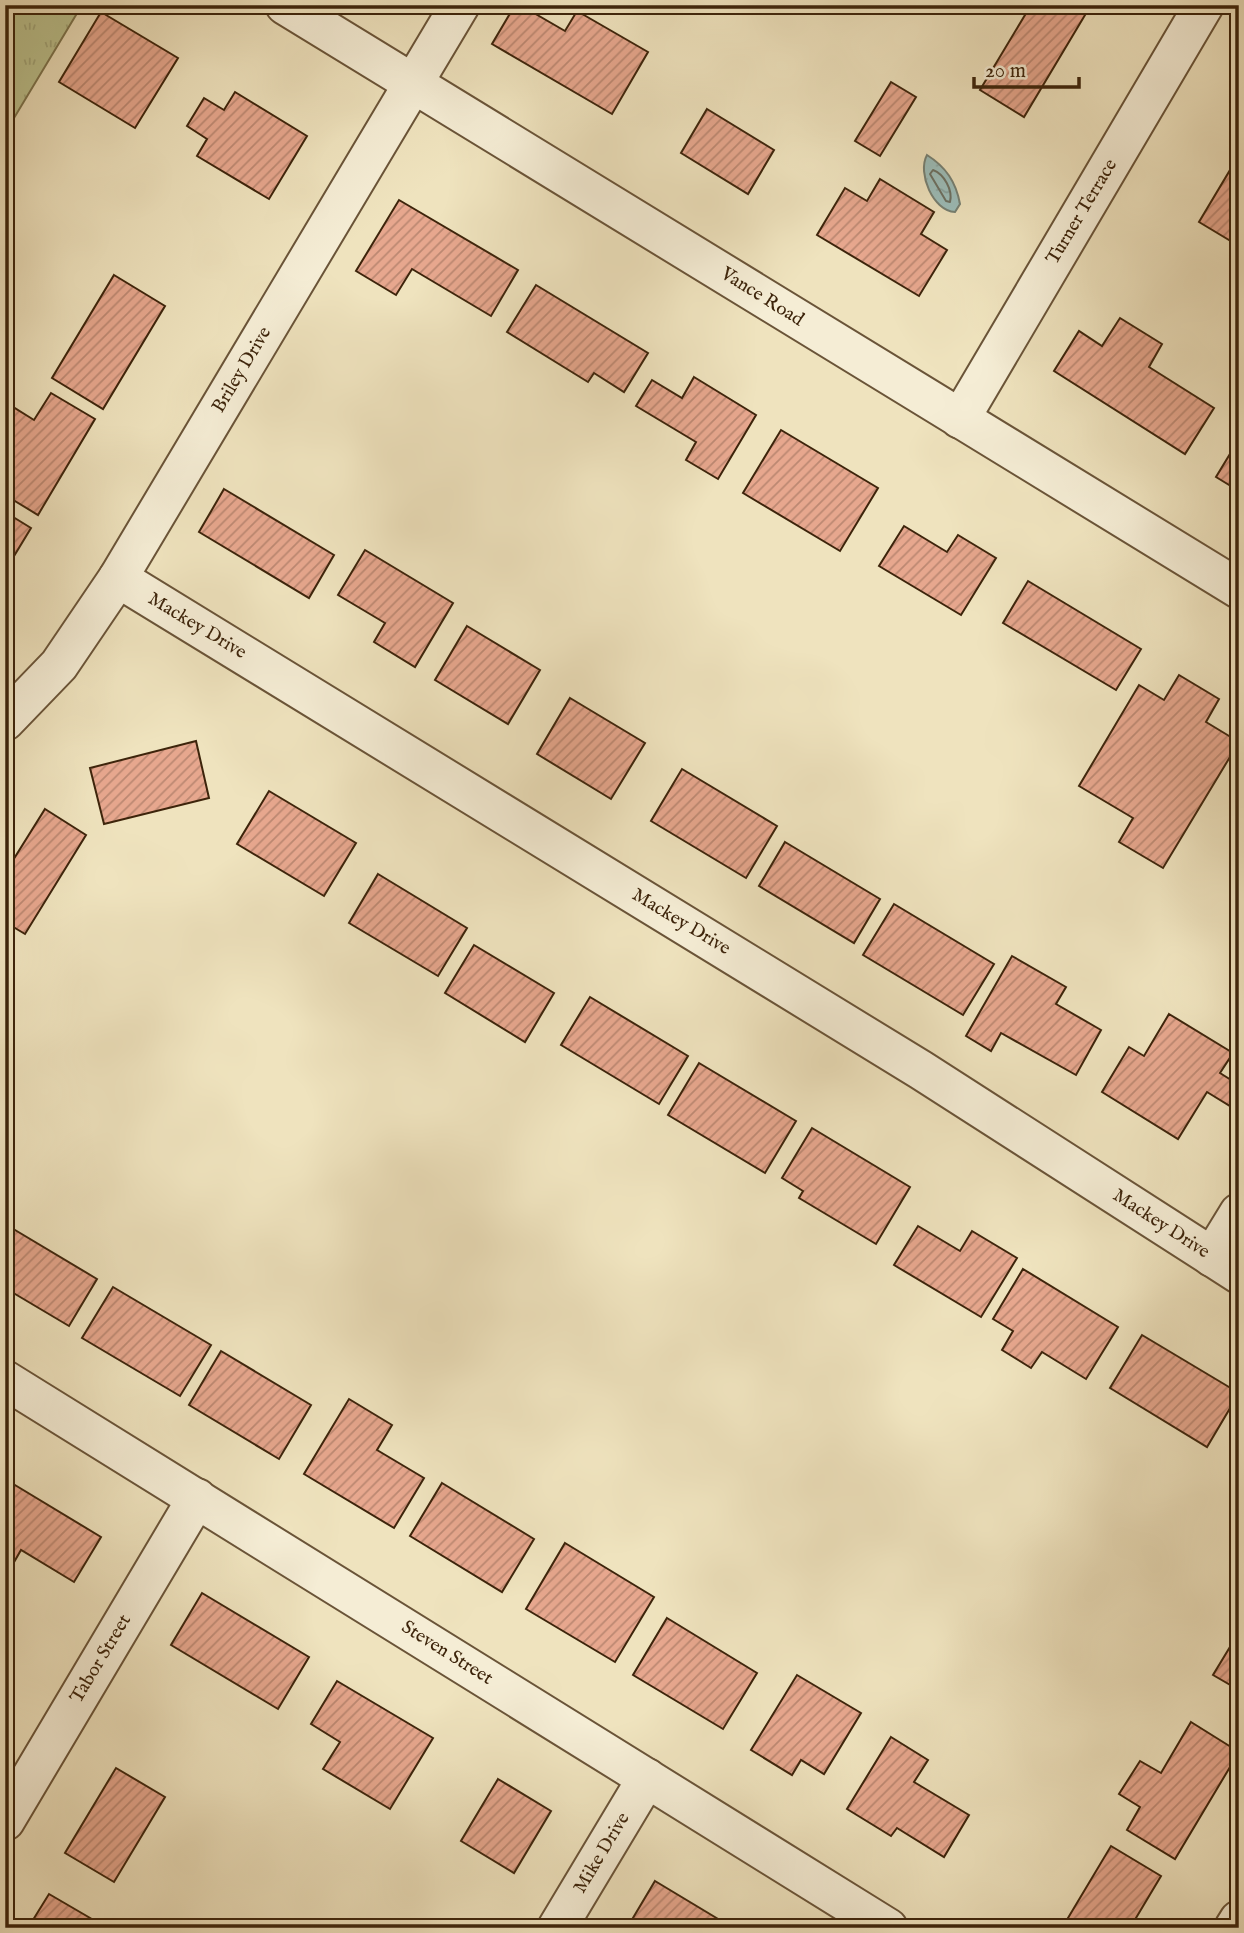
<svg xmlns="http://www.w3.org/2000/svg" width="1244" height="1933" font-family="'IM FELL English',serif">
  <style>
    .park { fill: url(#park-tufts); stroke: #7c744d; stroke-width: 2 }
    .water { fill: url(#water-ripples); stroke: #768073; stroke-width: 2 }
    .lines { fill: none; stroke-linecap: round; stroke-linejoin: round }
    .shore { stroke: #6c7062; stroke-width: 2 }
    .building { fill: url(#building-hatch); stroke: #3d240b; stroke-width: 2 }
    .minor-casing { stroke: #6a5438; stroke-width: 42 }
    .minor { stroke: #f5edd5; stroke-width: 38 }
    .labels { text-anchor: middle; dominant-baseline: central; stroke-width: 6; stroke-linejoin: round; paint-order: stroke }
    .street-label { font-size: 19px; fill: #3d240b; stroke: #f5edd5 }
  </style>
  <defs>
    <pattern id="park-tufts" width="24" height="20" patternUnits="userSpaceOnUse" patternTransform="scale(1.75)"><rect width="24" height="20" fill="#bcc38f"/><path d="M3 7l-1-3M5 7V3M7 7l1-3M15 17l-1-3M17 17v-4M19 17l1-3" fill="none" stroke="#a2a77a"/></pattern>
    <pattern id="water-ripples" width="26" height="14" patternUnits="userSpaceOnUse" patternTransform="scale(1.75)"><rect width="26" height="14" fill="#9cbdb9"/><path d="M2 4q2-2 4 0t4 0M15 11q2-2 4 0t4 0" fill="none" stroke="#87a29e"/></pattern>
    <pattern id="building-hatch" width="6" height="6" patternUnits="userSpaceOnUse" patternTransform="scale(1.75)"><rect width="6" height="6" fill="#e7a78e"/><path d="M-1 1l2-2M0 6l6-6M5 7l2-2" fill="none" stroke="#bc8872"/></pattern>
  </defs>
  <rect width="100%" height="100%" fill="#efe3be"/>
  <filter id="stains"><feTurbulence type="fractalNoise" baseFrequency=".00286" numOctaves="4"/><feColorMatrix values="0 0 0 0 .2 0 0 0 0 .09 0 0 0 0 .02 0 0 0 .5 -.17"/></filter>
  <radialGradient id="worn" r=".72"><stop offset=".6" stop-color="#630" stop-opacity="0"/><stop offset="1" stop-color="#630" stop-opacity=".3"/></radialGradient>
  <polygon class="park" points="5,5 82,5 5,133"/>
  <path class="water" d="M927,155C946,167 956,182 960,204L955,212C933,211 917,173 927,155Z"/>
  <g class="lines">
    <path class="shore" d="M933,170C944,174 953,190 950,202L946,201L930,174Z"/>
  </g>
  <g class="building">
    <polygon points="515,5 520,5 565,31 577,11 648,52 612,114 492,44"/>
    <polygon points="1031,5 1091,5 1024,117 980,90"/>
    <polygon points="101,12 178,58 135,128 59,82"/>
    <polygon points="891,82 916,97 880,156 855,141"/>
    <polygon points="235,92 307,136 269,199 197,156 207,139 187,126 204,98 224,110"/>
    <polygon points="707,109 774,150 748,194 681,153"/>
    <polygon points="1239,155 1239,246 1199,222"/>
    <polygon points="880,179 934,212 921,234 947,250 919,296 817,235 845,188 867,201"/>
    <polygon points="399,200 518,270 491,316 412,269 396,295 356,271"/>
    <polygon points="114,275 165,306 103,409 52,378"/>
    <polygon points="536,285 648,353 624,392 594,373 588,382 507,332"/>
    <polygon points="1120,318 1162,344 1149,367 1214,408 1185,454 1054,371 1079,331 1102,346"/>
    <polygon points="694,377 756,415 718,479 686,460 696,442 636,406 652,380 682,398"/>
    <polygon points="51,393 95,419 38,515 5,495 5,420 13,407 34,420"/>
    <polygon points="781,430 878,488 840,551 743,493"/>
    <polygon points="1239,439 1239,491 1216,477"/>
    <polygon points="224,489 334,555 309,598 199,532"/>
    <polygon points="5,512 31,528 5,571"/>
    <polygon points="904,526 947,552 958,535 996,558 961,615 879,566"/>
    <polygon points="365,550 453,603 415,667 374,642 385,623 338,595"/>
    <polygon points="1028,581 1141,649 1116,690 1003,623"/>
    <polygon points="467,626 540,670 508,724 435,680"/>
    <polygon points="1179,675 1219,699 1206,722 1239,742 1163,868 1119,842 1133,818 1079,786 1139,685 1164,700"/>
    <polygon points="570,698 645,743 611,799 537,754"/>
    <polygon points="196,741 209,798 104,824 90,768"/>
    <polygon points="682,769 777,826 746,878 651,821"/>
    <polygon points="269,791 356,843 324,896 237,844"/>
    <polygon points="45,809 86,835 25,934 5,922 5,873"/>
    <polygon points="785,842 880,899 854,943 759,886"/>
    <polygon points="378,874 467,928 438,976 349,923"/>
    <polygon points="894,904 994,964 963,1015 863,955"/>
    <polygon points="474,945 554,993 525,1042 445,993"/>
    <polygon points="1012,956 1066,987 1056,1004 1101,1030 1076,1075 1001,1033 991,1051 966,1036"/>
    <polygon points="590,997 688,1056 659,1104 561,1045"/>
    <polygon points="1169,1014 1233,1053 1220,1073 1239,1085 1239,1091 1230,1106 1207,1092 1178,1139 1102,1092 1129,1047 1144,1056"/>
    <polygon points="699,1063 796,1121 765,1173 668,1115"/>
    <polygon points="812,1128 910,1187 876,1244 799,1198 803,1191 782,1178"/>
    <polygon points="5,1224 97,1279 69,1326 5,1288"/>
    <polygon points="918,1226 960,1251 972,1231 1017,1258 981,1317 894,1265"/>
    <polygon points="1023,1269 1118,1327 1086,1379 1042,1352 1031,1368 1002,1350 1013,1331 993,1319"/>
    <polygon points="113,1287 211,1345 180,1396 82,1338"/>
    <polygon points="1142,1335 1239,1393 1207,1447 1110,1388"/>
    <polygon points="221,1351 311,1405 279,1459 189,1405"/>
    <polygon points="349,1399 392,1425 377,1450 424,1478 394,1528 304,1474"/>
    <polygon points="5,1479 101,1537 74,1582 21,1550 9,1571 5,1569"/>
    <polygon points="442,1483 534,1539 502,1592 410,1536"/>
    <polygon points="565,1543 654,1597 615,1662 526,1609"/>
    <polygon points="202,1593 309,1657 278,1709 171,1645"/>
    <polygon points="667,1618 757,1673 723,1729 633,1675"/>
    <polygon points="1239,1632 1239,1690 1213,1675"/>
    <polygon points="797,1675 861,1713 824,1774 801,1760 792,1775 751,1750"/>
    <polygon points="337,1681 433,1738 390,1809 323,1769 340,1742 311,1724"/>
    <polygon points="1191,1722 1239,1752 1175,1859 1127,1830 1140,1807 1119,1794 1140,1761 1161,1773"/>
    <polygon points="891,1737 928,1760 914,1782 969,1815 944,1857 897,1828 891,1836 847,1809"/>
    <polygon points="116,1768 165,1797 114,1882 65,1853"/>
    <polygon points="498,1779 551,1811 514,1873 461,1841"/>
    <polygon points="1111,1846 1161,1876 1130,1928 1062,1928"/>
    <polygon points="655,1881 733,1928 627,1928"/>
    <polygon points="49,1894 97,1922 93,1928 28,1928"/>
  </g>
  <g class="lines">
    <defs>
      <g id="minor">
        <polyline points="285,5 1239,589"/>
        <polyline points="960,419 1204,5"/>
        <polyline points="118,578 921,1070 1239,1274"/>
        <polyline points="5,721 59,665 118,578 460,5"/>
        <polyline points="1212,1257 1239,1213"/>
        <polyline points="5,1380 888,1928"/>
        <polyline points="5,1821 197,1498"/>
        <polyline points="557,1928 647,1778"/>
        <polyline points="1234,1928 1239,1920"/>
      </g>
    </defs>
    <use href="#minor" class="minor-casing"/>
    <use href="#minor" class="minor"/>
  </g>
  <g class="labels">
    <g class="street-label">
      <text transform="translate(1082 212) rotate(-59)">Turner Terrace</text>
      <text transform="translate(762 297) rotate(32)">Vance Road</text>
      <text transform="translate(242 370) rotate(-59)">Briley Drive</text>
      <text transform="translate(197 626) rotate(31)">Mackey Drive</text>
      <text transform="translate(681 922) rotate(31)">Mackey Drive</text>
      <text transform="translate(1161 1224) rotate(33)">Mackey Drive</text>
      <text transform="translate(447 1653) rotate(32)">Steven Street</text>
      <text transform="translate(101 1659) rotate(-59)">Tabor Street</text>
      <text transform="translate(602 1853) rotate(-59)">Mike Drive</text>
    </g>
  </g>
  <rect width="1244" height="1933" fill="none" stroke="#efe3be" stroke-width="28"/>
  <rect x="7" y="7" width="1230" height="1919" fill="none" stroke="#3d240b" stroke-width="3.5"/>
  <rect x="14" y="14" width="1216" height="1905" fill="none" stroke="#3d240b" stroke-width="2"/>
  <path d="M974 77v10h105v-10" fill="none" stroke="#3d240b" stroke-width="3.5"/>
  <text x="985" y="77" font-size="21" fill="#3d240b" stroke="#f5edd5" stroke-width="5" paint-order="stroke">20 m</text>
  <rect width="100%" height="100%" filter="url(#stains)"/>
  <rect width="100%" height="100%" fill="url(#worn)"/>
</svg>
